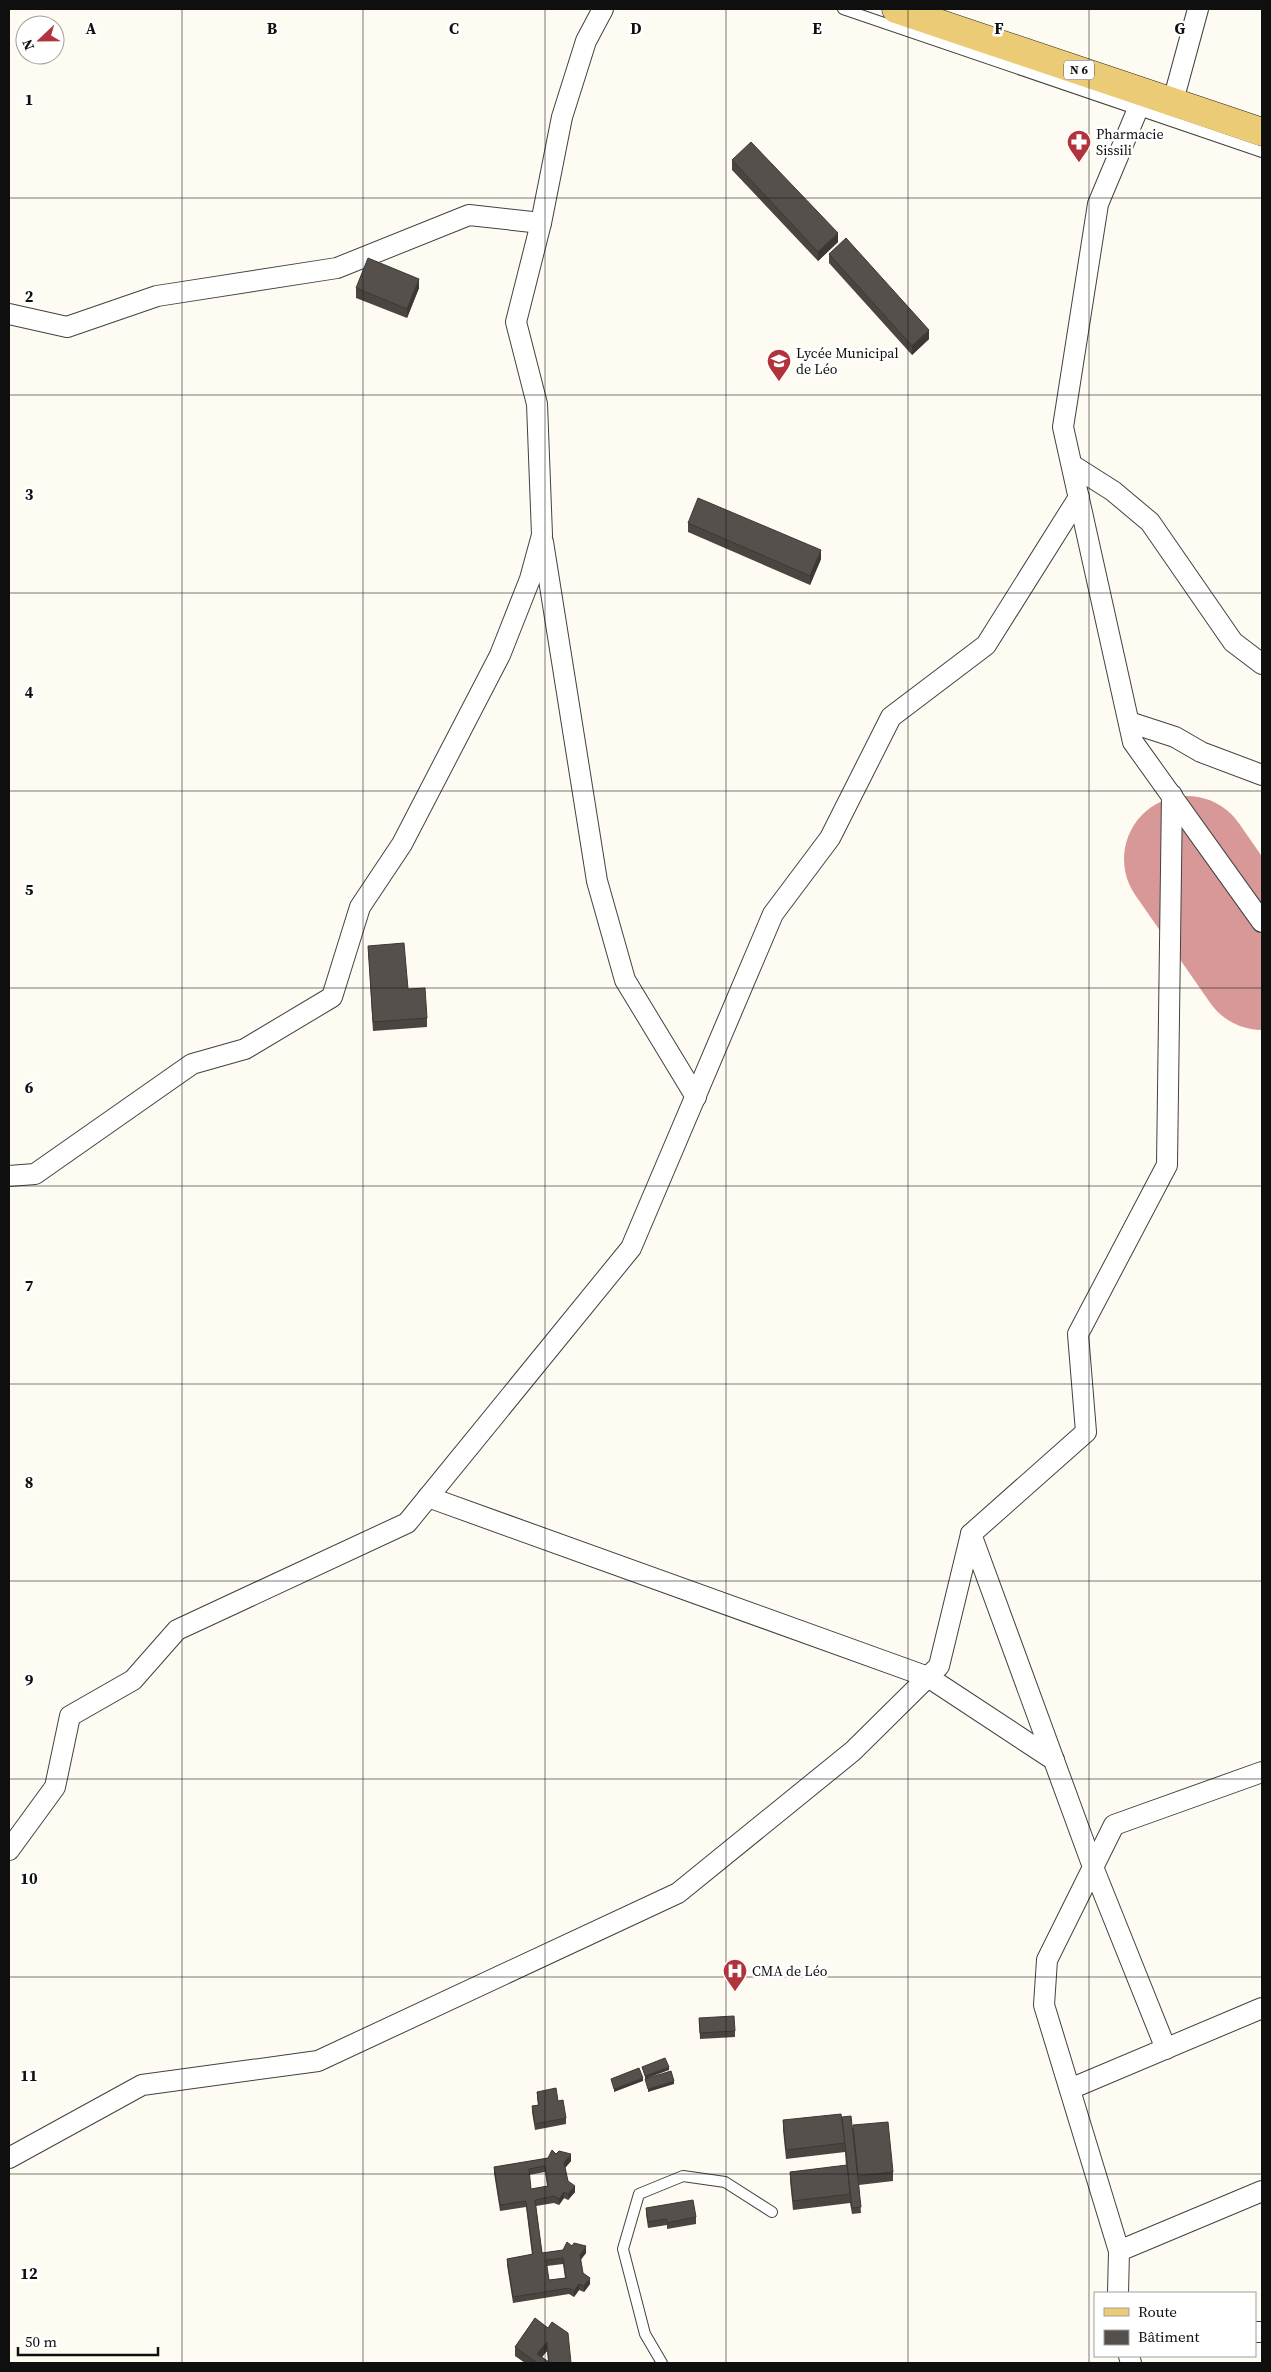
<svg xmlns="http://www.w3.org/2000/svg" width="1271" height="2372" font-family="'Source Serif 4',serif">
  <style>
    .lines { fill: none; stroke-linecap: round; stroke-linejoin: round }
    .runway { stroke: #d89898; stroke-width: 126 }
    .lane-casing { stroke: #424242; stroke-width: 12 }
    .street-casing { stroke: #424242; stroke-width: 22 }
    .primary-casing { stroke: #202020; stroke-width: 29 }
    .lane { stroke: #fff; stroke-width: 10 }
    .street { stroke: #fff; stroke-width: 20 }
    .primary { stroke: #ebcb75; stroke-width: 28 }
    .wall { fill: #4a4541; fill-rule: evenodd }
    .shaded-wall { fill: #3c3835 }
    .building { fill: #56504c; stroke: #3c3835; fill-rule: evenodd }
    .grid { fill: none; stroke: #0f0f0f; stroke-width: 1; stroke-opacity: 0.55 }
    .labels { text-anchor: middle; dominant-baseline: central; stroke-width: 5; stroke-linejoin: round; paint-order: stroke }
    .shield { fill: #fff; stroke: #575757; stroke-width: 1 }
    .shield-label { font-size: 12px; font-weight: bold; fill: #0f0f0f }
    .poi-label { font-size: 14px; fill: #0f0f0f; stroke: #fff; text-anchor: start }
    .grid-label { font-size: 16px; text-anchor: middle; font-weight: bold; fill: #0f0f0f; stroke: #fff; stroke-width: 5; stroke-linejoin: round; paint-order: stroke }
  </style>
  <rect width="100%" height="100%" fill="#fefbf2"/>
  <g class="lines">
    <polyline class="runway" points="1187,859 1262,967"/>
    <defs>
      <g id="lane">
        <polyline points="843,9 1262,152"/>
        <polyline points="662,2363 645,2334 623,2249 639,2194 683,2176 725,2182 772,2212"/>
      </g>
      <g id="street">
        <polyline points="1145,92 1098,204 1063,427 1133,742 1262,922"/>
        <polyline points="1173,101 1198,9"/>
        <polyline points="9,314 67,327 157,296 337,268 469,215 541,223"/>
        <polyline points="1072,465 1113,491 1150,522 1233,642 1262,664"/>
        <polyline points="543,542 597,881 625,980 696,1097"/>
        <polyline points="1129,722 1175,737 1201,752 1262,775"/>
        <polyline points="9,1176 35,1174 192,1064 245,1049 332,997 360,907 402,844 500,655 530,579 542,535 537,404 516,322 541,223 562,117 586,41 603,9"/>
        <polyline points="428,1497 928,1677 1054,1760"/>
        <polyline points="9,1850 55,1787 70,1716 133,1680 177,1630 407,1523 631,1248 773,914 830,838 891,717 986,645 1079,497"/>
        <polyline points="1166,2049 1093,1867 971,1534 1086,1432 1078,1334 1167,1165 1172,795"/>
        <polyline points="1070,2089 1262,2008"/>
        <polyline points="9,2158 142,2085 318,2061 678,1893 853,1751 939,1666 971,1534"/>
        <polyline points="1119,2251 1262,2191"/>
        <polyline points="1118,2293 1119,2251 1044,2005 1047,1960 1114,1825 1262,1772"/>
        <polyline points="1255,2332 1262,2332"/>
        <polyline points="1129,2356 1131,2363"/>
      </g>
      <polyline id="primary" points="896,9 1262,132"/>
    </defs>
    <use href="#lane" class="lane-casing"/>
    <use href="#street" class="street-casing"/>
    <use href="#primary" class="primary-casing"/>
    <use href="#lane" class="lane"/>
    <use href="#street" class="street"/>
    <use href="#primary" class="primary"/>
  </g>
  <g class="wall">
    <polygon points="732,160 838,242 818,261 732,170"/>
    <polygon points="829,254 929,339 912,355 829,263"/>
    <polygon points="356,288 419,288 407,318 356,298"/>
    <polygon points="688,523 821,559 810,585 688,532"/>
    <polygon points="368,946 408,989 427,1018 427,1027 373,1031"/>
    <polygon points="699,2018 735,2031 735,2037 700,2039"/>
    <polygon points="537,2092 558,2101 566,2118 566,2124 535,2130 532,2112 532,2106 538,2105 537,2098"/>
    <polygon points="842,2117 853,2130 893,2172 893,2181 859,2185 861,2213 852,2214 850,2203 793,2210 790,2181 790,2172 846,2166 845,2152 786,2159 783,2130 783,2120"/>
    <path d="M556,2154L571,2161L565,2168L568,2181L575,2192L568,2200L564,2198L559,2205L554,2203L536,2206L542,2253L563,2250L572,2246L586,2253L580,2260L583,2273L590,2284L584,2292L579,2290L574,2297L569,2294L513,2303L507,2265V2259L532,2255L526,2207L500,2211L494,2173V2167L548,2158ZM545,2172L547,2186L531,2189L529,2175ZM563,2264L565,2278L549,2280L547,2266Z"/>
    <polygon points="646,2208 696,2217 696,2224 667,2229 667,2225 648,2228 646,2214"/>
    <path d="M535,2318L571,2363H525L515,2356V2347ZM547,2351L548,2362L542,2357Z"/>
  </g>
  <g class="shaded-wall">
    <polygon points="838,233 838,242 818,261 818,252"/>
    <polygon points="419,279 419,288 407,318 407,309"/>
    <polygon points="929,330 929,339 912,355 912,346"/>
    <polygon points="821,550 821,559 810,585 810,576"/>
    <polygon points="669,2067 669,2070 645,2079 645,2076"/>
    <polygon points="643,2078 643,2081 614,2092 614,2089"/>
    <polygon points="674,2081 674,2084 648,2092 648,2089"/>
    <polygon points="571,2154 571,2161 564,2169 564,2163"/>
    <polygon points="575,2186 575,2192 568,2200 568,2194"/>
    <polygon points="564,2192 564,2198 559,2205 559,2199"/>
    <polygon points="586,2246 586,2253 580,2261 580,2255"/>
    <polygon points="590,2278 590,2284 584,2292 584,2286"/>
    <polygon points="579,2284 579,2290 574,2297 574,2291"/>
    <polygon points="547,2342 547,2351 537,2363 537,2354"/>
  </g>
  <g class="building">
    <polygon points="751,142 838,233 818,252 732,160"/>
    <polygon points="846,238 929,330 912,346 829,254"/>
    <polygon points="368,258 419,279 407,309 356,288"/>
    <polygon points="698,498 821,550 810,576 688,523"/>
    <polygon points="404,943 408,989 425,988 427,1018 373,1022 368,946"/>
    <polygon points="734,2016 735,2031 700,2033 699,2018"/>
    <polygon points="665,2058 669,2067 645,2076 642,2067"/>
    <polygon points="639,2068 643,2078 614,2089 611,2079"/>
    <polygon points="671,2071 674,2081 648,2089 645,2079"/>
    <polygon points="556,2088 558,2101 563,2100 566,2118 535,2124 532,2106 539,2105 537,2092"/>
    <polygon points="841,2114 845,2143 786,2150 783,2120"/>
    <polygon points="851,2116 861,2207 852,2208 842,2117"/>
    <polygon points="888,2122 893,2172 858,2176 853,2125"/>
    <path d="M552,2150L556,2154L559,2151L571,2154L564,2163L568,2181L575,2186L568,2194L564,2192L559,2199L554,2196L535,2200L542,2253L563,2250L567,2242L572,2246L574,2243L586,2246L580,2255L583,2273L590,2278L584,2286L579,2284L574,2291L569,2288L513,2297L507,2259L533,2254L526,2201L500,2205L494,2167L548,2158ZM545,2166L548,2186L531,2189L529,2169ZM563,2258L566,2278L549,2280L546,2260Z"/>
    <polygon points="847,2165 850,2194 793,2201 790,2172"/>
    <polygon points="693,2200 696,2217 667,2223 667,2219 648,2222 646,2208"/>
    <path d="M535,2318L548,2328L552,2322L568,2333L571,2363H537L515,2347ZM547,2342L549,2362L537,2354Z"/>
    <polygon points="528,2360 533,2363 525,2363"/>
  </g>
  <path class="grid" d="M182,9V2363M363,9V2363M545,9V2363M726,9V2363M908,9V2363M1089,9V2363M9,198H1262M9,395H1262M9,593H1262M9,791H1262M9,988H1262M9,1186H1262M9,1384H1262M9,1581H1262M9,1779H1262M9,1977H1262M9,2174H1262"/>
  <defs>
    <symbol id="pharmacy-pin" viewBox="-11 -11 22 30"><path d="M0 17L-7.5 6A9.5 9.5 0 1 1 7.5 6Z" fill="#b1343d" stroke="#fff"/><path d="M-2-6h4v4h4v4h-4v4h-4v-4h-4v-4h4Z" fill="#fff"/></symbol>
    <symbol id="school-pin" viewBox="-11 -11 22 30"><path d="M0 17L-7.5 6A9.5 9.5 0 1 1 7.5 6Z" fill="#b1343d" stroke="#fff"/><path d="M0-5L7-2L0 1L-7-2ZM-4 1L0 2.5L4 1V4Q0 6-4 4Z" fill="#fff"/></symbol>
    <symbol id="hospital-pin" viewBox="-11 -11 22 30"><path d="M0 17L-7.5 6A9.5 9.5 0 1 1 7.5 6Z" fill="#b1343d" stroke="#fff"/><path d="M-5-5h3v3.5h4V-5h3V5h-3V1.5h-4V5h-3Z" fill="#fff"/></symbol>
  </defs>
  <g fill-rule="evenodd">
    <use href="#pharmacy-pin" x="1065" y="128" width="28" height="38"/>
    <use href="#school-pin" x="765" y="347" width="28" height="38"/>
    <use href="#hospital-pin" x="721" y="1957" width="28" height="38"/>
  </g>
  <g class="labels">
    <rect class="shield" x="1064" y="60.5" width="30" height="19" rx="4"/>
    <g class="shield-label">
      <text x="1079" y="70">N 6</text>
    </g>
    <g class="poi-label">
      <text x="1096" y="134">Pharmacie<tspan x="1096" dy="16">Sissili</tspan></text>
      <text x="796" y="353">Lycée Municipal<tspan x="796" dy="16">de Léo</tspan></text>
      <text x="752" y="1971">CMA de Léo</text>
    </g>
  </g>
  <g class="grid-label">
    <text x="91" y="34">A</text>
    <text x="272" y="34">B</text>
    <text x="454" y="34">C</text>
    <text x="636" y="34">D</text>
    <text x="817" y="34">E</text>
    <text x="999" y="34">F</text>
    <text x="1180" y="34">G</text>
    <text x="29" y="105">1</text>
    <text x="29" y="302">2</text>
    <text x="29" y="500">3</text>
    <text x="29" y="698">4</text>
    <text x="29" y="895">5</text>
    <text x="29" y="1093">6</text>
    <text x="29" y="1291">7</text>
    <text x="29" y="1488">8</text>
    <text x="29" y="1686">9</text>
    <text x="29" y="1884">10</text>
    <text x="29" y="2081">11</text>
    <text x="29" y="2279">12</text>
  </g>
  <rect width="1271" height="2372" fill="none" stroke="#0f0f0f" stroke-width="20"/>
  <rect x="1094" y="2292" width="162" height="65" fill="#ffffff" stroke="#9f9f9f"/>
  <rect x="1104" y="2308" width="25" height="8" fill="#ebcb75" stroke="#9f9f9f"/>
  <text x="1138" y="2317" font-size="15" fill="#0f0f0f">Route</text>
  <rect x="1104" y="2330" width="25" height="15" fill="#56504c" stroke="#9f9f9f"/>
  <text x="1138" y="2342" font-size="15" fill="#0f0f0f">Bâtiment</text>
  <g transform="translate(40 40) rotate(248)"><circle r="24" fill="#ffffff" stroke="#9f9f9f"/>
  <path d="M0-4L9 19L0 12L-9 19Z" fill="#b1343d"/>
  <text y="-8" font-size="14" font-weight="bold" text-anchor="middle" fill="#0f0f0f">N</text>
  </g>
  <path d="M18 2347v8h140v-8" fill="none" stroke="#0f0f0f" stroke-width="2.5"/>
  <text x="25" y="2347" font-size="15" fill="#0f0f0f" stroke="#ffffff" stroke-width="4" paint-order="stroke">50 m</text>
</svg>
